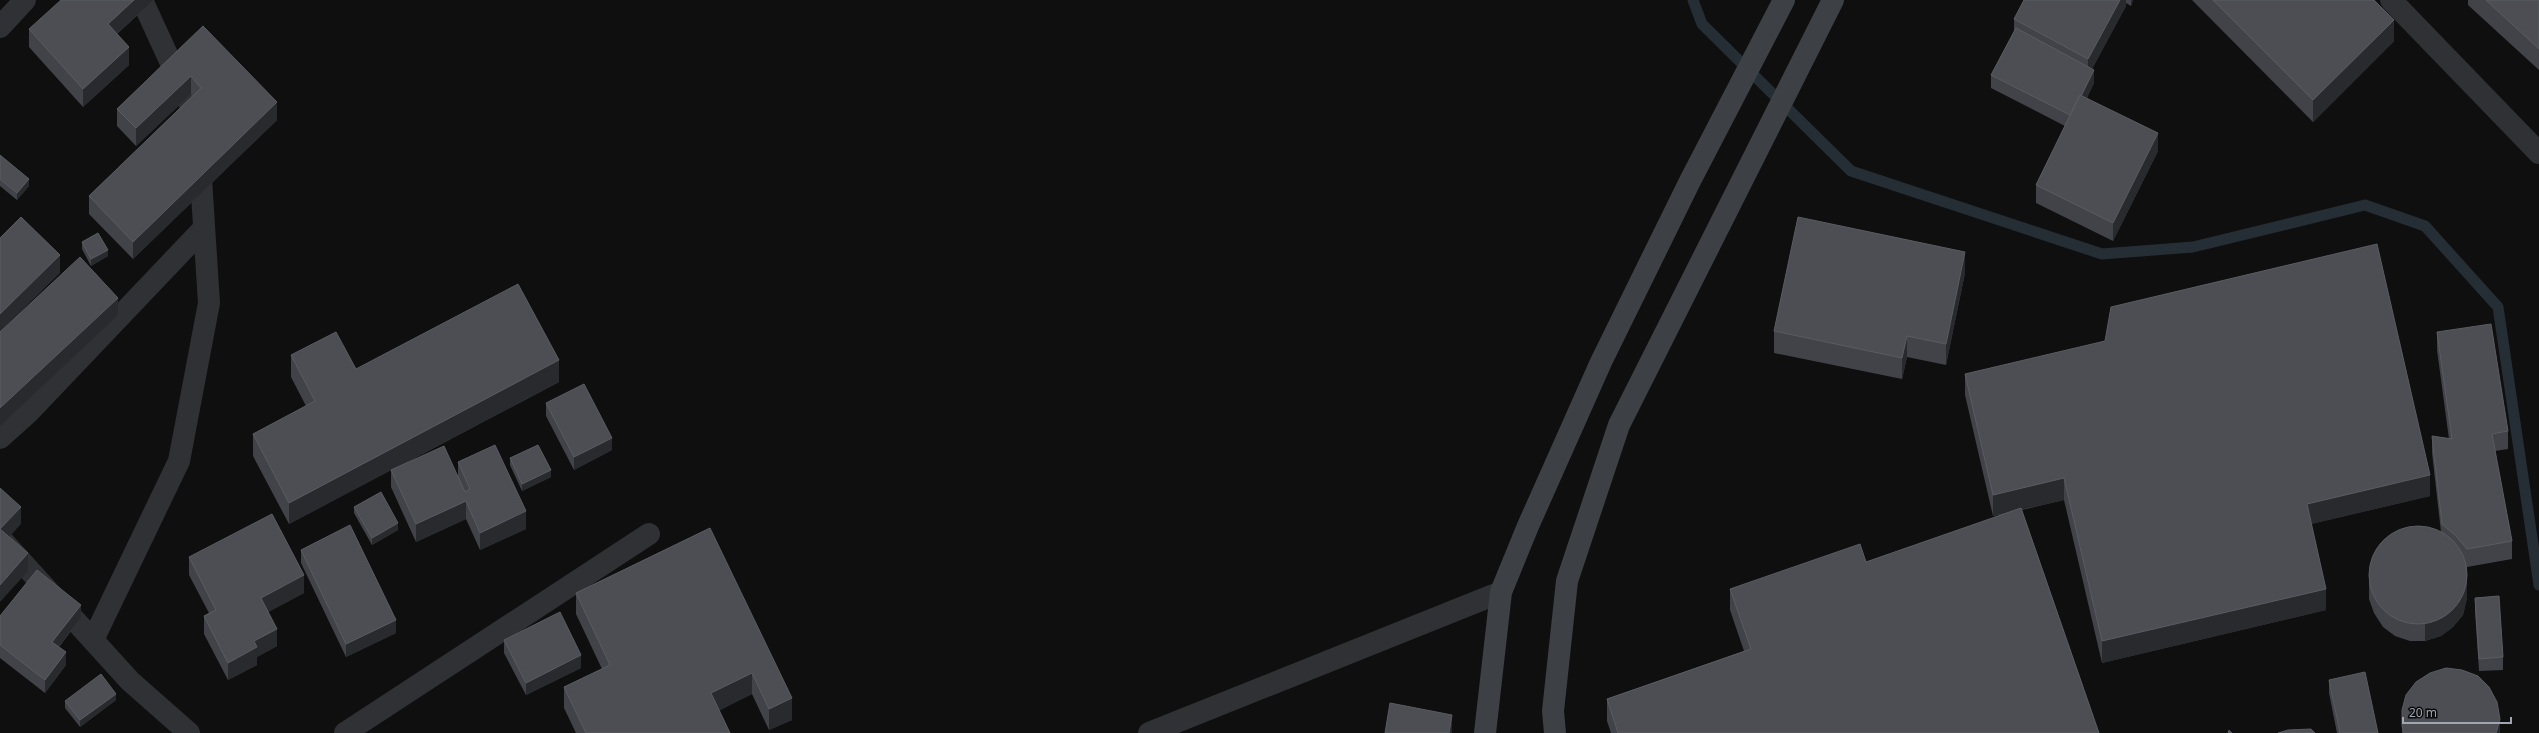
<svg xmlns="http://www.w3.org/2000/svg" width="2539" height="733" font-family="'Noto Sans',sans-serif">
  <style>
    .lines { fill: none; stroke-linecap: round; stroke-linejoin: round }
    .stream { stroke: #252e34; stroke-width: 11 }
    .minor { stroke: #303135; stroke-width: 22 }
    .tertiary { stroke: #303135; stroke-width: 22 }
    .secondary { stroke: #3d4045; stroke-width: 22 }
    .wall { fill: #424348 }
    .shaded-wall { fill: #292a2d }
    .building { fill: #4c4e53; stroke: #595c62 }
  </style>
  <rect width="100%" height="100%" fill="#0f0f10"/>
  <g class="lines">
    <polyline class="stream" points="1693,0 1702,24 1851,171 2102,254 2193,247 2365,205 2425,226 2498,307 2539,585"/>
    <g class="minor">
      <polyline points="142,0 198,122 198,128"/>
      <polyline points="2391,0 2539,153"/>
      <polyline points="0,27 25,0"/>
      <polyline points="0,438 30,411 204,228"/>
      <polyline points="0,538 130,681 189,733"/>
      <polyline points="93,640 179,461 209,303 200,163"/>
      <polyline points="345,733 649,534"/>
    </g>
    <polyline class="tertiary" points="1149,733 1501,592"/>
    <g class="secondary">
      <polyline points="1485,733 1501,592 1528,526 1601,362 1690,181 1784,0"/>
      <polyline points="1555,733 1553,711 1567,581 1619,425 1833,0"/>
    </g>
  </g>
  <g class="wall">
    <polygon points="154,0 117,34 129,65 83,107 29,47 29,29"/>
    <polygon points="2024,0 2133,0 2131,6 2126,3 2126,6 2092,69 2094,83 2087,98 2158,151 2113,241 2036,203 2036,185 2065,126 1991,88 1991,75 2014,31 2014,19"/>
    <polygon points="2192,0 2374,0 2394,41 2313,122"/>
    <polygon points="2468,0 2539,0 2539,70 2468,5"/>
    <polygon points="203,26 277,120 133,259 89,214 89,196 192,96 191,94 136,146 117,126 117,109"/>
    <polygon points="0,155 29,186 17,200 0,186"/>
    <polygon points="82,242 108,256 91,266 82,249"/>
    <polygon points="1965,273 1946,365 1907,357 1902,379 1774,353 1774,331"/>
    <polygon points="2437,332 2508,431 2508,449 2495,451 2512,541 2512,559 2467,567 2467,598 2463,615 2453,627 2441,636 2425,641 2410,641 2395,636 2383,627 2374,613 2369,599 2369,581 2441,532 2432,453 2432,436 2449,439 2437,350"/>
    <polygon points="291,355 356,369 559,382 398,467 458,477 458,462 526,529 480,550 466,519 416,542 391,487 391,470 289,524 253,456 253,434 306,406 291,377"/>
    <polygon points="1965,374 2430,496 2311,524 2326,610 2102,663 2064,500 2022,510 2099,733 1611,733 1607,721 1607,699 1744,651 1730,610 1730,589 1866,562 2005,514 1993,516 1965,395"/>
    <polygon points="546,403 612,450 574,470 546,416"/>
    <polygon points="510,458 551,477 522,491 510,465"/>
    <polygon points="354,507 398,530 372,545 354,513"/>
    <polygon points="710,528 792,720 769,730 752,694 719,710 730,733 576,733 564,708 564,687 602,669 576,614 576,593"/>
    <polygon points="301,550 396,633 346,657 301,563"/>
    <polygon points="189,557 304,593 268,612 277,646 257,657 257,665 228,680 204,634 204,616 209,613 189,575"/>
    <polygon points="2475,598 2503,657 2503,670 2479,671 2475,611"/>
    <polygon points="0,616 81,618 59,647 66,665 45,693 0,658"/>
    <polygon points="504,640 581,668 526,695 504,653"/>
    <polygon points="2329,680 2378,733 2337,733 2329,693"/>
    <polygon points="116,700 80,727 65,708 65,701"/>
    <polygon points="2402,710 2500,733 2402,733"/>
  </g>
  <g class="shaded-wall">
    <polygon points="134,0 154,0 108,42 108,24"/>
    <polygon points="2120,0 2126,0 2126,6 2088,76 2088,59"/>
    <polygon points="2131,0 2133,0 2131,6"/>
    <polygon points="2394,20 2394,41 2313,122 2313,100"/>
    <polygon points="129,47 129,65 83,107 83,89"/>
    <polygon points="2094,70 2094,83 2072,129 2072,116"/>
    <polygon points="191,76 191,94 136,146 136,128"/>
    <polygon points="277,102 277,120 133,259 133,242"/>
    <polygon points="2158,133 2158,151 2113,241 2113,223"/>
    <polygon points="29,179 29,186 17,200 17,193"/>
    <polygon points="108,250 108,256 91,266 91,259"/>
    <polygon points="1965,252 1965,273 1946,365 1946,344"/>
    <polygon points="60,255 60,273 0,332 0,314"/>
    <polygon points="118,298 118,315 0,426 0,408"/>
    <polygon points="1907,336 1907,357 1902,379 1902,358"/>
    <polygon points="559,360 559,382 289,524 289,503"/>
    <polygon points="612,438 612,450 574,470 574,457"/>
    <polygon points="551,470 551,477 522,491 522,484"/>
    <polygon points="2430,475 2430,496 2307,525 2307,504"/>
    <polygon points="2064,478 2064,500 1993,516 1993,495"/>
    <polygon points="466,501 466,519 416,542 416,524"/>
    <polygon points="21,507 21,524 0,547 0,529"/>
    <polygon points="526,511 526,529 480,550 480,533"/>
    <polygon points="398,523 398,530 372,545 372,538"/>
    <polygon points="28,553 28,571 0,602 0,585"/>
    <polygon points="304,575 304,593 261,616 261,598"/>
    <polygon points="2467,581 2467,598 2463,615 2453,627 2441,636 2425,641 2425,624"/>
    <polygon points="2326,589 2326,610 2102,663 2102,641"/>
    <polygon points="81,605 81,618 52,655 52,642"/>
    <polygon points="396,620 396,633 346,657 346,644"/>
    <polygon points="277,629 277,646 257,657 257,665 228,680 228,663 254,641"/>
    <polygon points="66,652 66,665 45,693 45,680"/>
    <polygon points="581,655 581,668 526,695 526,683"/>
    <polygon points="752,673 752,694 711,715 711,693"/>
    <polygon points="116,694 116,700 80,727 80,720"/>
    <polygon points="792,698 792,720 769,730 769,709"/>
    <polygon points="1452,715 1452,733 1449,733"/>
    <polygon points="2500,719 2500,733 2496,733"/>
  </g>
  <g class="building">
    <polygon points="61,0 134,0 108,24 129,47 83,89 29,29"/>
    <polygon points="2024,0 2120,0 2088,59 2014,19"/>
    <polygon points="2213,0 2374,0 2394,20 2313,100"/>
    <polygon points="2486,0 2539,0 2539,49"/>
    <polygon points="203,26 277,102 133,242 89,196 201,88 191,76 136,128 117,109"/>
    <polygon points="2016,28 2094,70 2081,96 2080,95 2070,115 1991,75"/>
    <polygon points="2080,95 2158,133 2113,223 2036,185"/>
    <polygon points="0,155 29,179 17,193 0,179"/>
    <polygon points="21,217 60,255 0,314 0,238"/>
    <polygon points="1798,217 1965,252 1946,344 1907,336 1902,358 1774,331"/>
    <polygon points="98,233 108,250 91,259 82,242"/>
    <polygon points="2377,244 2430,475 2307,504 2326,589 2102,641 2064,478 1993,495 1965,374 2105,341 2111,307"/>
    <polygon points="80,257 118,298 0,408 0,332"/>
    <polygon points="518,284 559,360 289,503 253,434 315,401 291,355 336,332 356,369"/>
    <polygon points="2491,324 2508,431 2492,434 2512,541 2467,549 2456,536 2442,524 2432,436 2452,439 2437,332"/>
    <polygon points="584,384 612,438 574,457 546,403"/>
    <polygon points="495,445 526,511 480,533 466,501 416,524 391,470 444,446 465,492 470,489 458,462"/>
    <polygon points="538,445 551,470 522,484 510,458"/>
    <polygon points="0,488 21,507 0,529 28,553 0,585"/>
    <polygon points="381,492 398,523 372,538 354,507"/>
    <polygon points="2021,508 2099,733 1618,733 1607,699 1751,649 1730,589 1860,544 1866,562"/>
    <polygon points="272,514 304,575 261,598 277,629 254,641 257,647 228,663 204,616 216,610 189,557"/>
    <polygon points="350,525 396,620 346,644 301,550"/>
    <circle cx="2418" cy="575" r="49"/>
    <polygon points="710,528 792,698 769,709 752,673 711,693 730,733 586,733 564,687 610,665 576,593"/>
    <polygon points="37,570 81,605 52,642 66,652 45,680 0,645 0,616"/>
    <polygon points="2499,596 2503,657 2479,659 2475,598"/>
    <polygon points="560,612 581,655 526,683 504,640"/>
    <polygon points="2446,668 2462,670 2478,676 2489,687 2497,702 2500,719 2496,733 2404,733 2402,726 2402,710 2406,695 2416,682 2430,673"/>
    <polygon points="2365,672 2378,733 2340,733 2329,680"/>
    <polygon points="101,674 116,694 80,720 65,701"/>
    <polygon points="1390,703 1452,715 1449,733 1385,733"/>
    <polygon points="2311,729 2315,733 2278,733 2288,730"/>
    <polygon points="2229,730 2232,733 2228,733"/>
  </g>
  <path d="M2403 717v6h108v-6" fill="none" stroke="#9fa6b2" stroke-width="2"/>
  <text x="2409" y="717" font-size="12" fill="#9fa6b2" stroke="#0a0a0b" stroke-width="3" paint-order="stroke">20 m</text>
</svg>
